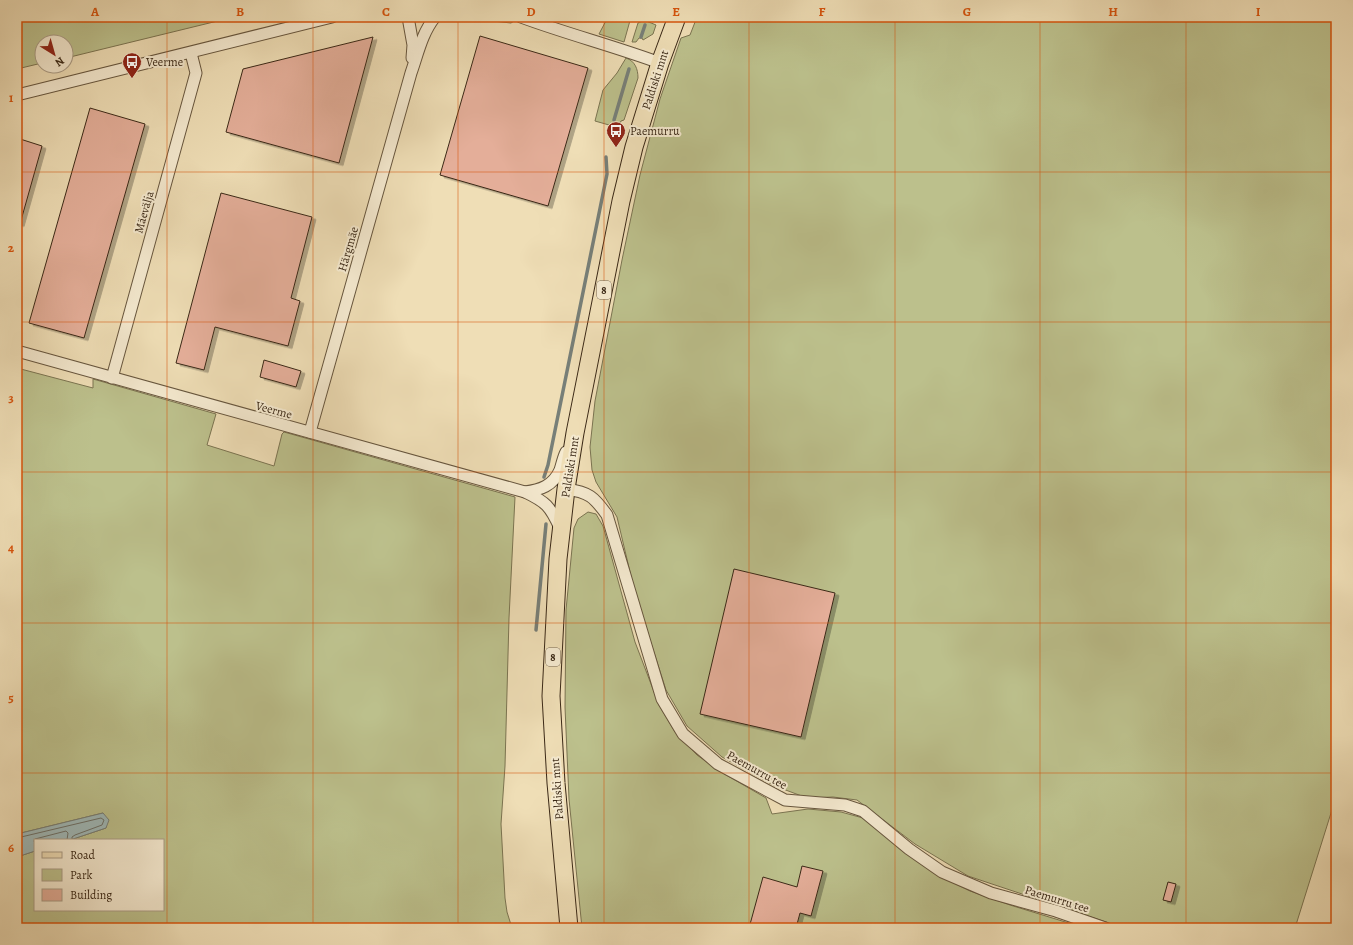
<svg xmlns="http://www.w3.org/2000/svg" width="1353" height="945" font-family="Alegreya,serif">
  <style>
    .green { fill: #bcc08c; stroke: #7b7451 }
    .water { fill: #9fb9b9; stroke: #777f78 }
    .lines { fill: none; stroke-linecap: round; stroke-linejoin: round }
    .shore { stroke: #6c7068; stroke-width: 1 }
    .stream { stroke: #777f78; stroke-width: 3.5 }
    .building { fill: #e4ae99; stroke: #3a2816; filter: url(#shadow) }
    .minor-casing { stroke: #67563e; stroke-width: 13 }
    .primary-casing { stroke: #3a2816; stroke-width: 19 }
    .minor { stroke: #f5ead0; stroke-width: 11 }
    .primary { stroke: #efdeb6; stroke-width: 17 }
    .grid { fill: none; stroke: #d7540d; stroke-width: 1; stroke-opacity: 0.55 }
    .labels { text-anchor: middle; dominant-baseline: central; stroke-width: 4; stroke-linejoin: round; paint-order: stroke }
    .shield { fill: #f5ead0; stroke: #72624e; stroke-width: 1 }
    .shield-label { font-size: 11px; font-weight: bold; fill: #3a2816 }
    .poi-label { font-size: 12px; fill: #3a2816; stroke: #f5ead0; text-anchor: start }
    .street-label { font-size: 12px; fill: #3a2816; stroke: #f5ead0 }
    .neatline { fill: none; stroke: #d7540d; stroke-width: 1.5 }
    .grid-label { font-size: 13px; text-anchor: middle; font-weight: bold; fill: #d7540d }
  </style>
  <defs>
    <filter id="shadow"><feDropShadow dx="4" dy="2.5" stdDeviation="0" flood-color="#0004"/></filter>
  </defs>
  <rect width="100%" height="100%" fill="#efdeb6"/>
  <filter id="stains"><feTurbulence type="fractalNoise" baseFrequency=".005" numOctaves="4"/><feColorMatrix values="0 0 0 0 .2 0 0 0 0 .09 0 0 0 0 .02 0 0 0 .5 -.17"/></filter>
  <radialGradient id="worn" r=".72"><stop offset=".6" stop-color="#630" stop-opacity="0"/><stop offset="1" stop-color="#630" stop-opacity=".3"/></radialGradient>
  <g class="green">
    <polygon points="17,17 234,17 66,58 66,42 42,42 42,63 17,69"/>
    <polygon points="457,17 502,17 514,21 511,23"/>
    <polygon points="608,17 631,17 624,42 599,34"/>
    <polygon points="697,17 1336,17 1336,797 1295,928 1124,928 968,876 915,844 857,800 833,797 807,798 775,786 722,757 687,726 666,690 635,593 617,517 596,482 592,470 590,447 595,401 622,260 640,175 660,99 681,38 690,35"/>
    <polygon points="644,20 656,25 653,34 643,40 642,38 639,38 636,42 632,42 638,23"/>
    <path d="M626,58C635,61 638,69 638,78L624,120L621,121L619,125L616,127L595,121L603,90L617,73Z"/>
    <polygon points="17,368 93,388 93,379 216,414 207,445 274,466 282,434 284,432 515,497 509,618 505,766 501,824 505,898 507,912 512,928 17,928 17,857 35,851 35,910 163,910 163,840 70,840 106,828 103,813 17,834"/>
    <polygon points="588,512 596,514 603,526 635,642 659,705 675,732 697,755 721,772 766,798 772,814 808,809 841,812 863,818 932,872 970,891 1010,905 1085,928 582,928 569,799 565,707 566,610 574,528 578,519"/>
  </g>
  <polygon class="water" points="103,813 109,820 106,828 70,840 35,840 35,851 17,857 17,834"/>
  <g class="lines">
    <g class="shore">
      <polyline points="17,838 101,818 104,820 102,825 75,835 72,837 72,840"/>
      <polyline points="35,843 34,841 35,839 66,831 68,833 67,840"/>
    </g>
    <g class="stream">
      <polyline points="641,37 645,25"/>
      <polyline points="614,120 629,69"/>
      <polyline points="544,477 548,465 607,174 606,157"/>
      <polyline points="536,630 546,524"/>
    </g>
  </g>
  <g class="building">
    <polygon points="480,36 588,68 548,206 440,175"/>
    <polygon points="373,37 339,163 226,132 243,69"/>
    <polygon points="90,108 145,124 84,338 29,323"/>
    <polygon points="17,138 42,146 20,224 17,223"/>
    <polygon points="221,193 312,217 291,298 300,301 288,346 215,327 204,370 176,363"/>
    <polygon points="264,360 301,371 296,387 260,377"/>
    <polygon points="734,569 835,593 801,737 700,714"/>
    <polygon points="802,866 823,871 811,916 800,913 796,928 749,928 763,877 797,887"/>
    <polygon points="1168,882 1176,884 1171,902 1163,900"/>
  </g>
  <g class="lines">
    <defs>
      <g id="minor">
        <polyline points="408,17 413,45 412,58"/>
        <path d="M521,17C567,34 614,46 660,63"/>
        <polyline points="17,95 332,17"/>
        <path d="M17,351L525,492C546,502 550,506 560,528"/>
        <polyline points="112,378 196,73 191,53"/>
        <path d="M310,432L411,73C418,53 422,33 435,17"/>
        <path d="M566,489C589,492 594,497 607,515L662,699L683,734L718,764L785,800L845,805L863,811L909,849L942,872L991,893L1056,911L1105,928"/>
        <path d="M525,492C540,490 553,486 560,470C562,464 563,458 566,452"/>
      </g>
      <polyline id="primary" points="569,928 556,783 551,696 558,559 566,489 575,433 621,201 634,147 660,63 677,17"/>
    </defs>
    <use href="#minor" class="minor-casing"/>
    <use href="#primary" class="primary-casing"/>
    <use href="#minor" class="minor"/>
    <use href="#primary" class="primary"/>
  </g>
  <path class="grid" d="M167,17V928M313,17V928M458,17V928M604,17V928M749,17V928M895,17V928M1040,17V928M1186,17V928M17,172H1336M17,322H1336M17,472H1336M17,623H1336M17,773H1336"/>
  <defs>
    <symbol id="bus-pin" viewBox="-11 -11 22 30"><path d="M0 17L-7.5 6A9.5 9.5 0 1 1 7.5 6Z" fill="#8f2418" stroke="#f5ead0"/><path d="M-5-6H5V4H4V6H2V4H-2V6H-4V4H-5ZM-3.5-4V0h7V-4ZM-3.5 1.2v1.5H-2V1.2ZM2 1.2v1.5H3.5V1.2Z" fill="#fff"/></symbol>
  </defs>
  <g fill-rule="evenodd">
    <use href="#bus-pin" x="121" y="51" width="22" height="30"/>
    <use href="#bus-pin" x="605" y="120" width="22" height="30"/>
  </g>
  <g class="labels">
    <g class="shield">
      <rect x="597" y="281" width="14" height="18" rx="3"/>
      <rect x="546" y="648" width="14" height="18" rx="3"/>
    </g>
    <g class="shield-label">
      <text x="604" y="290">8</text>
      <text x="553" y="657">8</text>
    </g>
    <g class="poi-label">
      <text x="146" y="62">Veerme</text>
      <text x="630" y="131">Paemurru</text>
    </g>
    <g class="street-label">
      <text transform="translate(655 80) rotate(-72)">Paldiski mnt</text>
      <text transform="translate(144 212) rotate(-74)">Mäevälja</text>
      <text transform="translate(348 249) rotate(-74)">Härgmäe</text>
      <text transform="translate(274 410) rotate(15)">Veerme</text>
      <text transform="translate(570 467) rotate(-81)">Paldiski mnt</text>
      <text transform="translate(757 770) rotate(29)">Paemurru tee</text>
      <text transform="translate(557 789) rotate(-94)">Paldiski mnt</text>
      <text transform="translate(1057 899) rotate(17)">Paemurru tee</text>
    </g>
  </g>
  <rect width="1353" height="945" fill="none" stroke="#efdeb6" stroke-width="44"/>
  <rect x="34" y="839" width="130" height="72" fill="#f5ead0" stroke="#aa9c86"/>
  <rect x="42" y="852" width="20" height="6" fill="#efdeb6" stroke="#aa9c86"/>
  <text x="70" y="859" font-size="12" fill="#3a2816">Road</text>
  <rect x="42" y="869" width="20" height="12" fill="#bcc08c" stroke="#aa9c86"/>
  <text x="70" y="879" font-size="12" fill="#3a2816">Park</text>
  <rect x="42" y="889" width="20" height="12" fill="#e4ae99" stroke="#aa9c86"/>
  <text x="70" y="899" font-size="12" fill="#3a2816">Building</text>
  <g transform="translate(54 54) rotate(143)"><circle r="19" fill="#f5ead0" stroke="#aa9c86"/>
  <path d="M0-3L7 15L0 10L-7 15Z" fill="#8f2418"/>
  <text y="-6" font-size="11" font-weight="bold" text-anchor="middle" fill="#3a2816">N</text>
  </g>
  <rect x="22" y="22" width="1309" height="901" class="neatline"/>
  <g class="grid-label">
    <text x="95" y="16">A</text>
    <text x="240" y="16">B</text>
    <text x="386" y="16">C</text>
    <text x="531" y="16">D</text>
    <text x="676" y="16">E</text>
    <text x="822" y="16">F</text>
    <text x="967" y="16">G</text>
    <text x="1113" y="16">H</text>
    <text x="1258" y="16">I</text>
    <text x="11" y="102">1</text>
    <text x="11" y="252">2</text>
    <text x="11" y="402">3</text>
    <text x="11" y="552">4</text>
    <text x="11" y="702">5</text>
    <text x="11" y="852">6</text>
  </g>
  <rect width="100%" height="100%" filter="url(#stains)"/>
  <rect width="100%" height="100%" fill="url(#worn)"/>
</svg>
